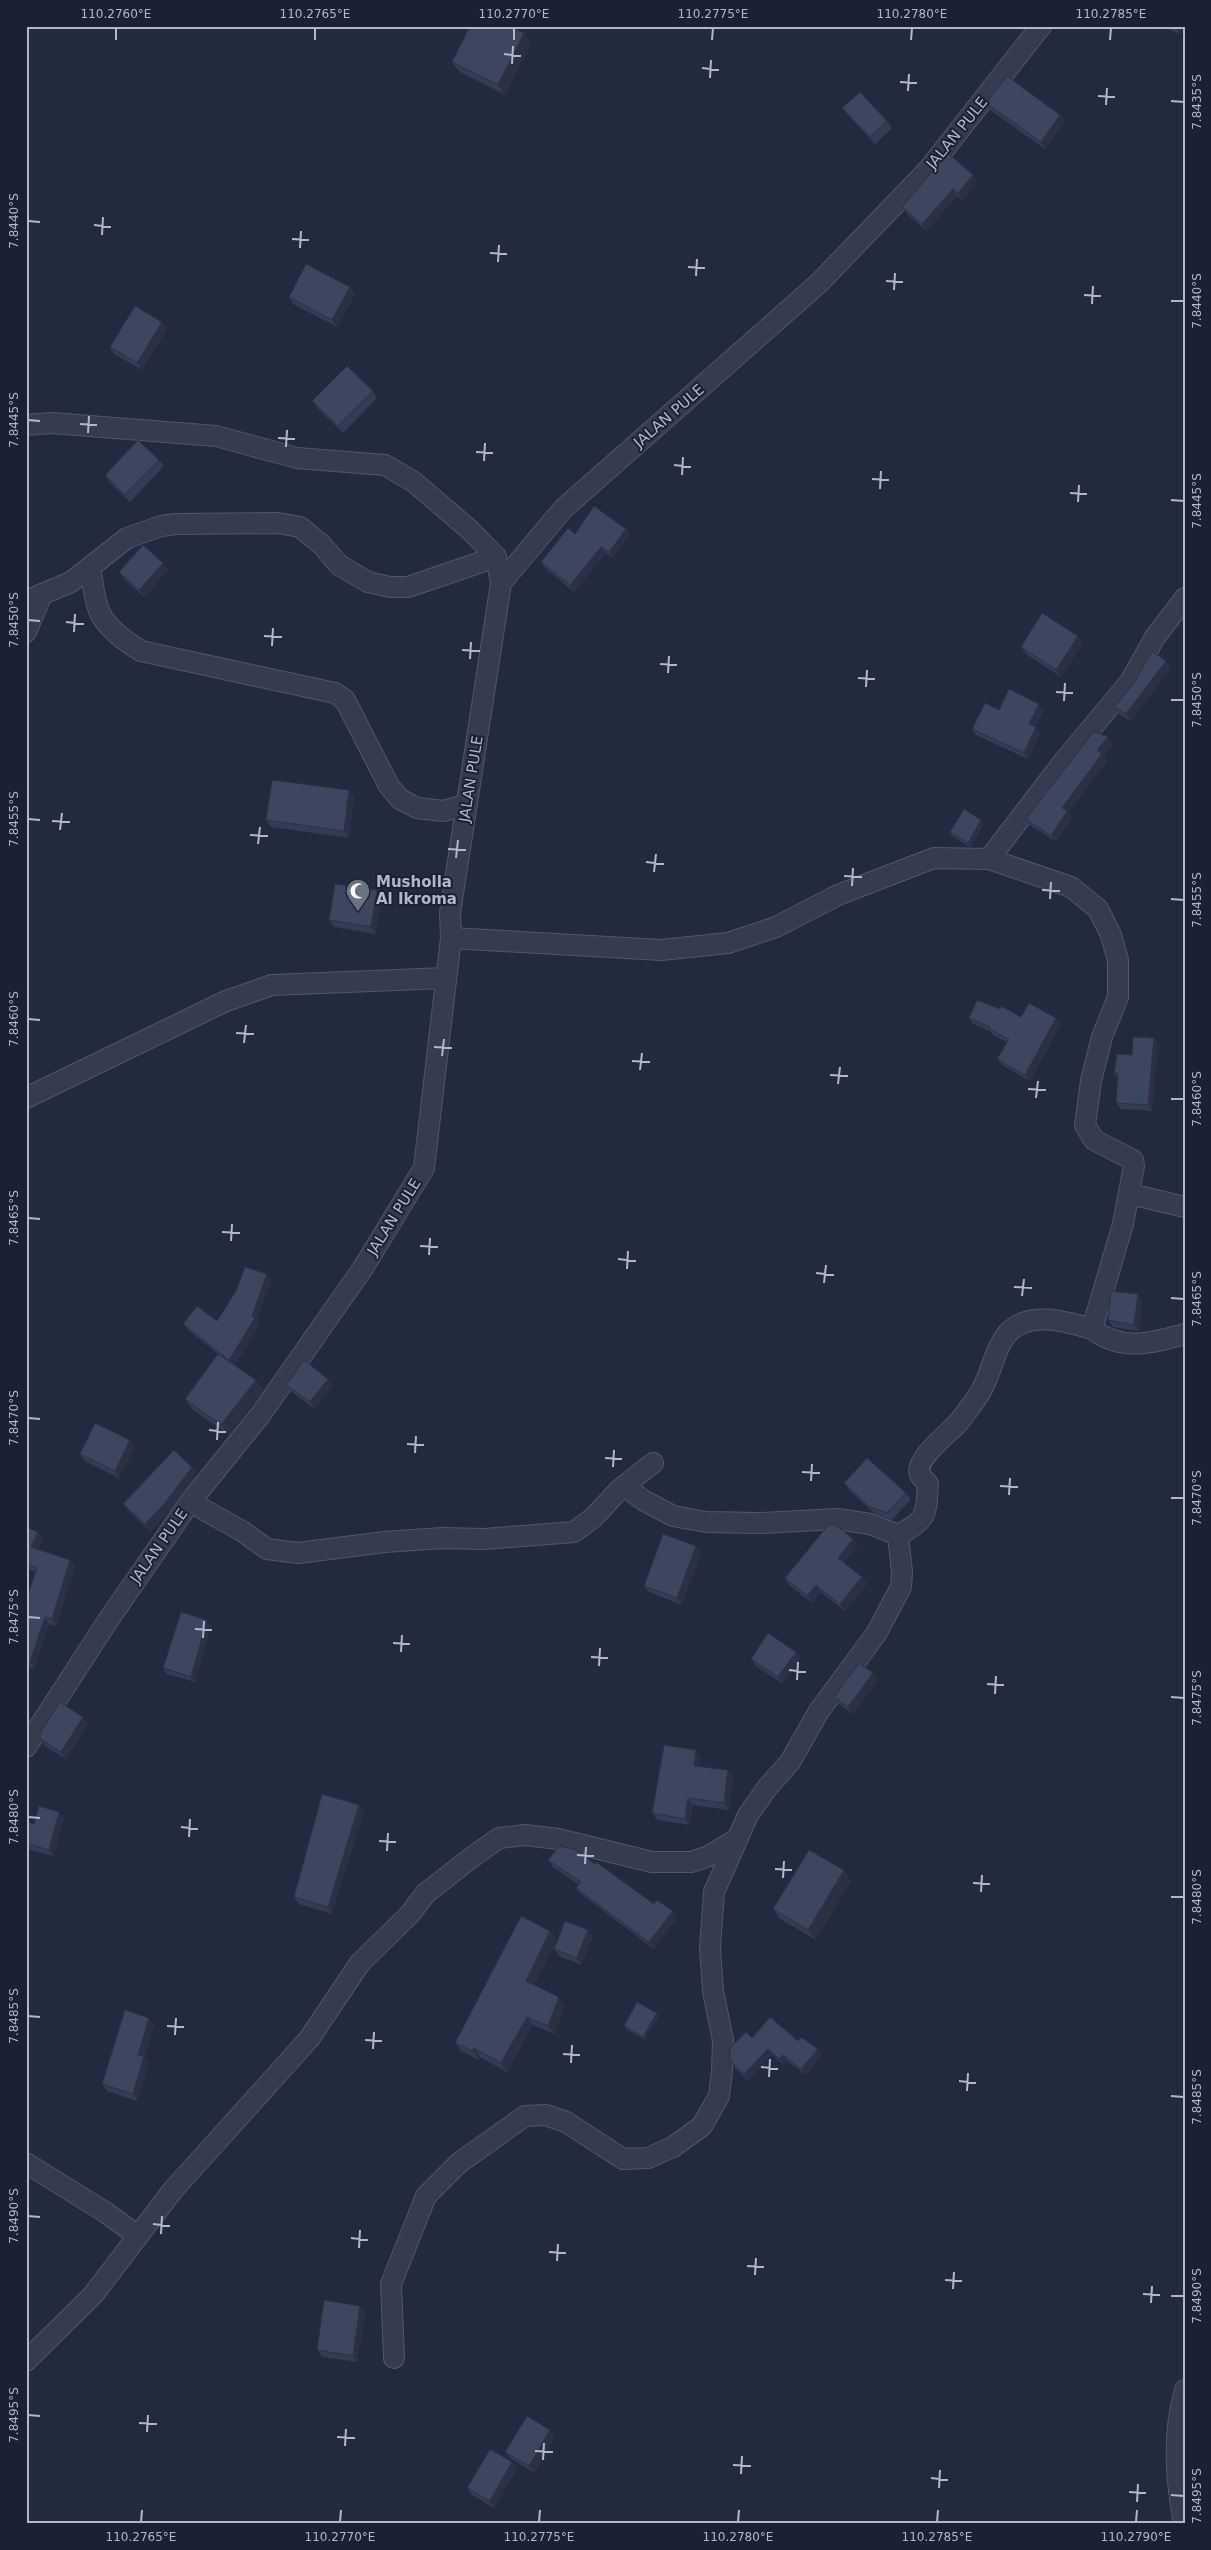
<svg xmlns="http://www.w3.org/2000/svg" width="1211" height="2550" font-family="'DejaVu Sans',sans-serif">
  <style>
    .lines { fill: none; stroke-linecap: round; stroke-linejoin: round }
    .street-casing { stroke: #515769; stroke-width: 22 }
    .street { stroke: #363c4e; stroke-width: 20 }
    .wall { fill: #343c52 }
    .shaded-wall { fill: #2b3142 }
    .building { fill: #3d465f; stroke: #2b3142 }
    .ticks { fill: none; stroke: #b2b7ca; stroke-width: 2 }
    .labels { text-anchor: middle; dominant-baseline: central; stroke-width: 4; stroke-linejoin: round; paint-order: stroke }
    .street-label { font-size: 15px; fill: #b2b7ca; stroke: #1b2133 }
    .poi-label { font-size: 15px; font-weight: bold; fill: #b2b7ca; stroke: #1b2133; text-anchor: start }
    .neatline { fill: none; stroke: #b2b7ca; stroke-width: 2 }
    .ticks-label { font-size: 12px; text-anchor: middle; fill: #b2b7ca }
  </style>
  <rect width="100%" height="100%" fill="#222a3e"/>
  <g class="lines">
    <defs>
      <g id="street">
        <polyline points="26,425 52,423 216,436 297,458 385,465 414,482 471,531 496,557 501,583"/>
        <path d="M90,567C93,581 94,601 100,613C108,629 126,642 141,651L335,693L345,700L389,786L400,799L417,808L444,811L467,804"/>
        <polyline points="26,601 71,582 127,538 161,526 176,524 278,523 300,527 322,545 339,565 368,582 390,587 408,587 496,557"/>
        <polyline points="26,632 42,594"/>
        <polyline points="451,938 661,950 728,943 776,927 838,895 934,858 989,859 1064,761 1130,682 1155,637 1185,598"/>
        <polyline points="26,1098 226,1001 272,985 446,978"/>
        <polyline points="1130,1194 1185,1207"/>
        <path d="M1092,1329C1122,1352 1151,1343 1185,1334"/>
        <path d="M624,1486L643,1500L673,1516L706,1522L760,1523L837,1519L870,1524L898,1535C928,1520 926,1514 928,1484C926,1481 922,1478 920,1475C913,1460 949,1433 959,1422C966,1412 975,1402 981,1391C992,1373 995,1344 1011,1330C1033,1311 1067,1322 1092,1329L1123,1224L1134,1166L1133,1160L1094,1140L1085,1125L1091,1081L1102,1037L1118,997V960L1111,935L1098,909L1071,887L989,859"/>
        <polyline points="190,1502 242,1531 267,1549 298,1553 385,1542 442,1538 484,1539 574,1532 594,1517 619,1490 653,1463"/>
        <polyline points="26,1747 109,1619 190,1502 261,1414 363,1268 424,1168 451,938 450,913 501,583 563,509 819,283 928,170 1041,26"/>
        <polyline points="26,2163 105,2212 138,2236"/>
        <polyline points="394,2358 391,2284 426,2196 459,2163 525,2116 546,2115 566,2122 623,2159 648,2158 673,2147 702,2126 719,2096 722,2071 723,2040 713,1991 710,1948 714,1892 748,1815 767,1788 790,1762 819,1711 876,1634 901,1587 902,1572 898,1535"/>
        <polyline points="26,2361 93,2295 173,2190 309,2039 360,1963 410,1914 426,1893 471,1858 499,1838 525,1835 558,1839 652,1862 691,1862 709,1856 737,1839"/>
        <path d="M1184,2524C1176,2478 1172,2436 1185,2390"/>
      </g>
    </defs>
    <use href="#street" class="street-casing"/>
    <use href="#street" class="street"/>
  </g>
  <g class="wall">
    <polygon points="985,26 996,26 993,31"/>
    <polygon points="1162,26 1183,26 1180,34"/>
    <polygon points="531,44 505,95 460,72 452,62"/>
    <polygon points="986,103 1060,115 1065,122 1045,149 990,110"/>
    <polygon points="842,108 887,121 892,128 875,144 847,114"/>
    <polygon points="948,153 978,182 963,200 957,196 927,231 907,214 902,207"/>
    <polygon points="350,287 355,294 337,327 293,304 289,297"/>
    <polygon points="167,329 142,370 114,354 110,347"/>
    <polygon points="373,391 377,398 343,433 317,408 312,401"/>
    <polygon points="159,460 164,466 130,502 109,482 105,475"/>
    <polygon points="626,529 630,535 613,558 606,553 574,592 545,568 541,562 575,534"/>
    <polygon points="163,563 168,570 144,597 124,579 119,572"/>
    <polygon points="1083,643 1061,677 1026,654 1021,647"/>
    <polygon points="1171,668 1131,721 1119,714 1114,707"/>
    <polygon points="999,710 1044,710 1035,726 1040,733 1028,759 976,735 972,729"/>
    <polygon points="1108,737 1113,744 1103,756 1107,761 1068,813 1072,818 1056,842 1030,825 1026,819"/>
    <polygon points="349,790 354,797 349,838 271,827 266,820"/>
    <polygon points="984,824 970,847 952,836 950,832"/>
    <polygon points="382,897 376,934 334,927 329,920"/>
    <polygon points="1000,1009 1021,1017 1056,1018 1061,1024 1030,1081 1002,1065 997,1059 1007,1042 993,1035 990,1031 973,1024 969,1018"/>
    <polygon points="1154,1038 1158,1044 1152,1111 1121,1109 1116,1103 1118,1078 1114,1073 1132,1055"/>
    <polygon points="267,1274 271,1281 257,1320 260,1324 235,1365 256,1380 263,1390 229,1435 193,1410 185,1399 218,1354 188,1330 183,1324 217,1321"/>
    <polygon points="1142,1301 1139,1331 1113,1327 1108,1320"/>
    <polygon points="286,1385 333,1386 314,1409 291,1391"/>
    <polygon points="135,1447 119,1478 85,1461 80,1454"/>
    <polygon points="197,1474 171,1509 150,1531 128,1510 123,1504"/>
    <polygon points="844,1483 906,1493 911,1499 892,1520 874,1513 849,1490"/>
    <polygon points="26,1527 38,1532 43,1538 38,1549 70,1560 75,1567 56,1626 49,1624 34,1669 27,1666 26,1667 26,1600 35,1572 26,1568"/>
    <polygon points="853,1539 858,1546 844,1563 862,1577 867,1584 845,1611 821,1592 812,1603 789,1585 785,1578"/>
    <polygon points="701,1553 682,1605 649,1592 644,1586"/>
    <polygon points="207,1620 211,1626 195,1682 167,1674 163,1668"/>
    <polygon points="796,1652 801,1658 783,1684 756,1666 751,1659"/>
    <polygon points="878,1680 853,1714 839,1704 834,1697"/>
    <polygon points="83,1717 88,1724 66,1759 45,1746 40,1739"/>
    <polygon points="701,1757 699,1767 733,1777 729,1810 693,1805 690,1825 657,1820 652,1813"/>
    <polygon points="359,1805 364,1811 332,1914 299,1904 294,1897"/>
    <polygon points="59,1812 64,1819 53,1856 27,1849 26,1852 26,1821 34,1824"/>
    <polygon points="548,1860 654,1904 677,1918 654,1949 581,1894 576,1888 579,1885 553,1867"/>
    <polygon points="844,1870 851,1881 816,1940 780,1919 773,1909"/>
    <polygon points="588,1930 593,1937 581,1965 559,1956 554,1949"/>
    <polygon points="550,1931 557,1939 534,1985 565,2006 554,2034 533,2025 507,2072 480,2057 479,2060 461,2051 455,2043"/>
    <polygon points="659,2016 645,2040 626,2029 624,2026"/>
    <polygon points="154,2025 145,2057 149,2063 137,2101 107,2091 102,2084"/>
    <polygon points="752,2038 798,2041 822,2055 806,2075 787,2061 784,2065 772,2055 748,2081 734,2067 730,2061"/>
    <polygon points="360,2306 365,2313 357,2362 322,2357 317,2350"/>
    <polygon points="555,2437 534,2473 510,2458 505,2452"/>
    <polygon points="512,2462 517,2469 494,2508 472,2495 467,2488"/>
  </g>
  <g class="shaded-wall">
    <polygon points="990,26 996,26 993,31"/>
    <polygon points="1175,26 1183,26 1180,34 1175,27"/>
    <polygon points="524,33 531,44 505,95 498,85"/>
    <polygon points="1060,115 1065,122 1045,149 1041,142"/>
    <polygon points="973,175 978,182 963,200 958,193"/>
    <polygon points="953,189 957,196 927,231 922,224"/>
    <polygon points="350,287 355,294 337,327 332,320"/>
    <polygon points="162,322 167,329 142,370 137,363"/>
    <polygon points="626,529 630,535 613,558 609,552"/>
    <polygon points="601,547 606,553 574,592 570,585"/>
    <polygon points="163,563 168,570 144,597 139,590"/>
    <polygon points="1078,636 1083,643 1061,677 1056,670"/>
    <polygon points="1166,661 1171,668 1131,721 1126,714"/>
    <polygon points="1039,704 1044,710 1033,730 1029,724"/>
    <polygon points="1036,727 1040,733 1028,759 1024,753"/>
    <polygon points="1108,737 1113,744 1103,756 1107,761 1068,813 1072,818 1056,842 1051,836 1062,808 1097,750"/>
    <polygon points="349,790 354,797 349,838 344,831"/>
    <polygon points="981,820 984,824 970,847 968,843"/>
    <polygon points="377,890 382,897 376,934 371,927"/>
    <polygon points="1056,1018 1061,1024 1030,1081 1025,1075"/>
    <polygon points="1154,1038 1158,1044 1152,1111 1148,1105"/>
    <polygon points="267,1274 271,1281 257,1320 260,1324 234,1366 229,1360 252,1316"/>
    <polygon points="1138,1294 1142,1301 1139,1331 1134,1325"/>
    <polygon points="328,1379 333,1386 314,1409 310,1402"/>
    <polygon points="256,1380 263,1390 229,1435 221,1425"/>
    <polygon points="130,1440 135,1447 119,1478 115,1471"/>
    <polygon points="192,1467 197,1474 171,1509 150,1531 145,1524"/>
    <polygon points="38,1532 43,1538 36,1554 31,1547"/>
    <polygon points="853,1539 858,1546 843,1565 838,1558"/>
    <polygon points="696,1546 701,1553 682,1605 677,1598"/>
    <polygon points="70,1560 75,1567 56,1626 52,1619"/>
    <polygon points="862,1577 867,1584 845,1611 840,1604"/>
    <polygon points="816,1585 821,1592 812,1603 807,1596"/>
    <polygon points="45,1617 49,1624 34,1669 30,1662"/>
    <polygon points="207,1620 211,1626 195,1682 191,1677"/>
    <polygon points="796,1652 801,1658 783,1684 778,1677"/>
    <polygon points="873,1673 878,1680 853,1714 848,1707"/>
    <polygon points="83,1717 88,1724 66,1759 61,1752"/>
    <polygon points="696,1750 701,1757 698,1773 694,1766"/>
    <polygon points="728,1770 733,1777 729,1810 724,1803"/>
    <polygon points="688,1798 693,1805 690,1825 685,1819"/>
    <polygon points="359,1805 364,1811 332,1914 328,1907"/>
    <polygon points="59,1812 64,1819 53,1856 49,1850"/>
    <polygon points="844,1870 851,1881 816,1940 808,1930"/>
    <polygon points="673,1911 677,1918 654,1949 649,1942"/>
    <polygon points="588,1930 593,1937 581,1965 577,1958"/>
    <polygon points="550,1931 557,1939 532,1989 526,1981"/>
    <polygon points="559,1997 565,2006 554,2034 548,2026"/>
    <polygon points="657,2013 659,2016 645,2040 643,2037"/>
    <polygon points="527,2017 533,2025 507,2072 501,2063"/>
    <polygon points="149,2018 154,2025 145,2057 149,2063 137,2101 133,2094 138,2055"/>
    <polygon points="474,2048 480,2057 479,2060 473,2051"/>
    <polygon points="768,2049 772,2055 748,2081 744,2074"/>
    <polygon points="818,2049 822,2055 806,2075 801,2069"/>
    <polygon points="783,2055 787,2061 784,2065 779,2059"/>
    <polygon points="360,2306 365,2313 357,2362 353,2356"/>
    <polygon points="550,2430 555,2437 534,2473 529,2466"/>
    <polygon points="512,2462 517,2469 494,2508 490,2501"/>
  </g>
  <g class="building">
    <polygon points="470,26 509,26 524,33 498,85 452,62"/>
    <polygon points="1007,76 1060,115 1041,142 986,103"/>
    <polygon points="860,92 887,121 870,137 842,108"/>
    <polygon points="948,153 973,175 958,193 953,189 922,224 902,207"/>
    <polygon points="306,264 350,287 332,320 289,297"/>
    <polygon points="135,306 162,322 137,363 110,347"/>
    <polygon points="347,366 373,391 338,426 312,401"/>
    <polygon points="138,440 159,460 125,495 105,475"/>
    <polygon points="594,506 626,529 609,552 601,547 570,585 541,562 568,528 575,534"/>
    <polygon points="143,545 163,563 139,590 119,572"/>
    <polygon points="1042,613 1078,636 1056,670 1021,647"/>
    <polygon points="1152,651 1166,661 1126,714 1114,707 1134,683"/>
    <polygon points="1009,689 1039,704 1029,724 1036,727 1024,753 972,729 985,703 999,710"/>
    <polygon points="1094,731 1108,737 1097,750 1102,754 1062,808 1067,811 1051,836 1026,819"/>
    <polygon points="272,780 349,790 344,831 266,820"/>
    <polygon points="964,809 981,820 968,843 950,832"/>
    <polygon points="335,884 377,890 371,927 329,920"/>
    <polygon points="977,1000 1000,1009 1001,1006 1021,1017 1029,1003 1056,1018 1025,1075 997,1059 1009,1039 989,1029 990,1027 969,1018"/>
    <polygon points="1133,1037 1154,1038 1148,1105 1116,1103 1118,1073 1114,1073 1117,1054 1132,1055"/>
    <polygon points="245,1267 267,1274 252,1316 255,1318 229,1360 183,1324 197,1306 217,1321 236,1291"/>
    <polygon points="1111,1291 1138,1294 1134,1325 1108,1320"/>
    <polygon points="218,1354 256,1380 221,1425 185,1399"/>
    <polygon points="304,1360 328,1379 310,1402 286,1385"/>
    <polygon points="95,1423 130,1440 115,1471 80,1454"/>
    <polygon points="174,1450 192,1467 166,1502 145,1524 123,1504"/>
    <polygon points="867,1458 906,1493 887,1513 869,1506 844,1483"/>
    <polygon points="829,1524 836,1525 853,1539 838,1558 862,1577 840,1604 816,1585 807,1596 785,1578"/>
    <polygon points="26,1527 38,1532 31,1547 70,1560 52,1619 45,1617 30,1662 26,1661 26,1600 37,1568 26,1563"/>
    <polygon points="663,1534 696,1546 677,1598 644,1586"/>
    <polygon points="181,1612 207,1620 191,1677 163,1668"/>
    <polygon points="768,1633 796,1652 778,1677 751,1659"/>
    <polygon points="859,1663 873,1673 848,1707 834,1697"/>
    <polygon points="60,1702 83,1717 61,1752 40,1739 40,1733"/>
    <polygon points="664,1745 696,1750 694,1766 728,1770 724,1803 688,1798 685,1819 652,1813"/>
    <polygon points="322,1794 359,1805 328,1907 294,1897"/>
    <polygon points="39,1806 59,1812 49,1850 26,1843 26,1821 34,1824"/>
    <polygon points="559,1846 574,1849 595,1864 596,1862 654,1904 657,1900 673,1911 649,1942 576,1888 581,1882 548,1860"/>
    <polygon points="809,1850 844,1870 808,1930 773,1909"/>
    <polygon points="521,1916 550,1931 526,1981 559,1997 548,2026 527,2017 501,2063 474,2048 473,2051 455,2043"/>
    <polygon points="565,1921 588,1930 577,1958 554,1949"/>
    <polygon points="637,2002 657,2013 643,2037 624,2026"/>
    <polygon points="125,2010 149,2018 138,2055 144,2056 133,2094 102,2084"/>
    <polygon points="770,2017 798,2041 801,2037 818,2049 801,2069 783,2055 779,2059 768,2049 744,2074 730,2061 730,2048 746,2032 752,2038"/>
    <polygon points="324,2300 360,2306 353,2356 317,2350"/>
    <polygon points="527,2416 550,2430 529,2466 505,2452"/>
    <polygon points="490,2449 512,2462 490,2501 467,2488"/>
  </g>
  <path class="ticks" d="M116,40V28M315,40V28M514,40V28M712,40L713,28M911,40L912,28M1110,40L1111,28M504,54L521,56M512,64L513,46M702,68L719,70M710,78L711,60M900,82L917,83M908,91L909,74M1098,96L1115,97M1171,101L1184,102M1106,105L1107,88M28,221L40,222M94,225L111,227M102,235L103,217M292,239L309,240M300,248L301,231M490,253L507,254M498,262L499,245M688,267L705,268M696,276L697,259M886,281L903,282M894,290L895,273M1084,295L1101,296M1171,301H1184M1092,304L1093,286M28,420L40,421M80,424L97,425M88,433L89,416M278,438L295,439M286,447L287,430M476,452L493,453M484,461L485,443M674,465L691,467M682,475L683,457M872,479L889,480M880,489L881,471M1070,493L1087,494M1171,500L1184,501M1078,502L1079,485M28,620L40,621M66,622L84,624M74,632L75,614M264,636L282,637M272,646L273,628M462,650L480,651M470,659L471,642M660,664L677,665M668,673L669,656M858,678L875,679M866,687L867,670M1056,692L1073,693M1171,700H1184M1064,701L1065,683M28,819L40,820M52,821L70,822M60,830L62,813M250,835L268,836M258,844L260,827M448,849L466,850M456,858L458,840M646,862L664,864M654,872L656,854M844,876L862,877M852,886L853,868M1042,890L1060,891M1050,899L1051,882M1171,899L1184,900M28,1019L40,1020M236,1033L254,1034M244,1043L246,1025M434,1047L452,1048M442,1056L444,1039M632,1061L650,1062M640,1070L642,1053M830,1075L848,1076M838,1084L840,1067M1028,1089L1046,1090M1036,1098L1038,1081M1171,1099H1184M28,1218L40,1219M222,1232L240,1233M231,1241L232,1224M420,1246L438,1247M429,1255L430,1238M618,1259L636,1261M627,1269L628,1251M816,1273L834,1275M824,1283L826,1265M1014,1287L1032,1288M1022,1296L1024,1279M1171,1298L1184,1299M28,1418L40,1419M209,1430L226,1432M217,1440L218,1422M407,1444L424,1445M415,1453L416,1436M605,1458L622,1459M613,1467L614,1450M802,1472L820,1473M811,1481L812,1464M1000,1486L1018,1487M1009,1495L1010,1478M1171,1498H1184M28,1617L40,1618M195,1629L212,1630M203,1638L204,1621M393,1643L410,1644M401,1652L402,1635M591,1657L608,1658M599,1666L600,1648M789,1670L806,1672M797,1680L798,1662M987,1684L1004,1685M995,1694L996,1676M1171,1697L1184,1698M28,1817L40,1818M181,1827L198,1829M189,1837L190,1819M379,1841L396,1842M387,1851L388,1833M577,1855L594,1856M585,1864L586,1847M775,1869L792,1870M783,1878L784,1861M973,1883L990,1884M981,1892L982,1875M1171,1897H1184M28,2016L40,2017M167,2026L184,2027M175,2035L176,2018M365,2040L382,2041M373,2049L374,2032M563,2054L580,2055M571,2063L572,2045M761,2067L778,2069M769,2077L770,2059M959,2081L976,2083M967,2091L968,2073M1171,2096L1184,2097M28,2216L40,2217M153,2224L170,2226M161,2234L162,2216M351,2238L368,2240M359,2248L360,2230M549,2252L566,2253M557,2261L558,2244M747,2266L764,2267M755,2275L756,2258M945,2280L962,2281M953,2289L954,2272M1143,2294L1160,2295M1171,2296H1184M1151,2303L1152,2286M28,2415L40,2416M139,2423L157,2424M147,2432L148,2415M337,2437L355,2438M345,2446L346,2429M535,2451L553,2452M543,2460L544,2443M733,2465L751,2466M741,2474L742,2456M931,2478L948,2480M939,2488L940,2470M1129,2492L1146,2493M1171,2495L1184,2496M1137,2502L1138,2484M141,2522L142,2510M340,2522L341,2510M539,2522L540,2510M738,2522L739,2510M937,2522L938,2510M1136,2522L1137,2510"/>
  <defs>
    <symbol id="mosque-pin" viewBox="-11 -11 22 30"><path d="M0 17L-7.5 6A9.5 9.5 0 1 1 7.5 6Z" fill="#6b7280" stroke="#1b2133"/><path d="M3.5-4.9A6 6 0 1 0 3.5 4.9A5 5 0 1 1 3.5-4.9Z" fill="#fff"/></symbol>
  </defs>
  <g fill-rule="evenodd">
    <use href="#mosque-pin" x="344" y="877" width="28" height="38"/>
  </g>
  <g class="labels">
    <g class="street-label">
      <text transform="translate(957 133) rotate(-51)">JALAN PULE</text>
      <text transform="translate(669 416) rotate(-41)">JALAN PULE</text>
      <text transform="translate(471 779) rotate(-81)">JALAN PULE</text>
      <text transform="translate(394 1217) rotate(-58)">JALAN PULE</text>
      <text transform="translate(159 1546) rotate(-55)">JALAN PULE</text>
    </g>
    <g class="poi-label">
      <text x="376" y="882">Musholla<tspan x="376" dy="17">Al Ikroma</tspan></text>
    </g>
  </g>
  <rect width="1211" height="2550" fill="none" stroke="#1b2133" stroke-width="55"/>
  <rect x="28" y="28" width="1156" height="2494" class="neatline"/>
  <g class="ticks-label">
    <text x="116" y="18">110.2760°E</text>
    <text x="315" y="18">110.2765°E</text>
    <text x="514" y="18">110.2770°E</text>
    <text x="713" y="18">110.2775°E</text>
    <text x="912" y="18">110.2780°E</text>
    <text x="1111" y="18">110.2785°E</text>
    <text transform="translate(1197 102) rotate(-90)" y="4">7.8435°S</text>
    <text transform="translate(14 221) rotate(-90)" y="4">7.8440°S</text>
    <text transform="translate(1197 301) rotate(-90)" y="4">7.8440°S</text>
    <text transform="translate(14 420) rotate(-90)" y="4">7.8445°S</text>
    <text transform="translate(1197 501) rotate(-90)" y="4">7.8445°S</text>
    <text transform="translate(14 620) rotate(-90)" y="4">7.8450°S</text>
    <text transform="translate(1197 700) rotate(-90)" y="4">7.8450°S</text>
    <text transform="translate(14 819) rotate(-90)" y="4">7.8455°S</text>
    <text transform="translate(1197 900) rotate(-90)" y="4">7.8455°S</text>
    <text transform="translate(14 1019) rotate(-90)" y="4">7.8460°S</text>
    <text transform="translate(1197 1099) rotate(-90)" y="4">7.8460°S</text>
    <text transform="translate(14 1218) rotate(-90)" y="4">7.8465°S</text>
    <text transform="translate(1197 1299) rotate(-90)" y="4">7.8465°S</text>
    <text transform="translate(14 1418) rotate(-90)" y="4">7.8470°S</text>
    <text transform="translate(1197 1498) rotate(-90)" y="4">7.8470°S</text>
    <text transform="translate(14 1617) rotate(-90)" y="4">7.8475°S</text>
    <text transform="translate(1197 1698) rotate(-90)" y="4">7.8475°S</text>
    <text transform="translate(14 1817) rotate(-90)" y="4">7.8480°S</text>
    <text transform="translate(1197 1897) rotate(-90)" y="4">7.8480°S</text>
    <text transform="translate(14 2016) rotate(-90)" y="4">7.8485°S</text>
    <text transform="translate(1197 2097) rotate(-90)" y="4">7.8485°S</text>
    <text transform="translate(14 2216) rotate(-90)" y="4">7.8490°S</text>
    <text transform="translate(1197 2296) rotate(-90)" y="4">7.8490°S</text>
    <text transform="translate(14 2415) rotate(-90)" y="4">7.8495°S</text>
    <text transform="translate(1197 2496) rotate(-90)" y="4">7.8495°S</text>
    <text x="141" y="2541">110.2765°E</text>
    <text x="340" y="2541">110.2770°E</text>
    <text x="539" y="2541">110.2775°E</text>
    <text x="738" y="2541">110.2780°E</text>
    <text x="937" y="2541">110.2785°E</text>
    <text x="1136" y="2541">110.2790°E</text>
  </g>
</svg>
